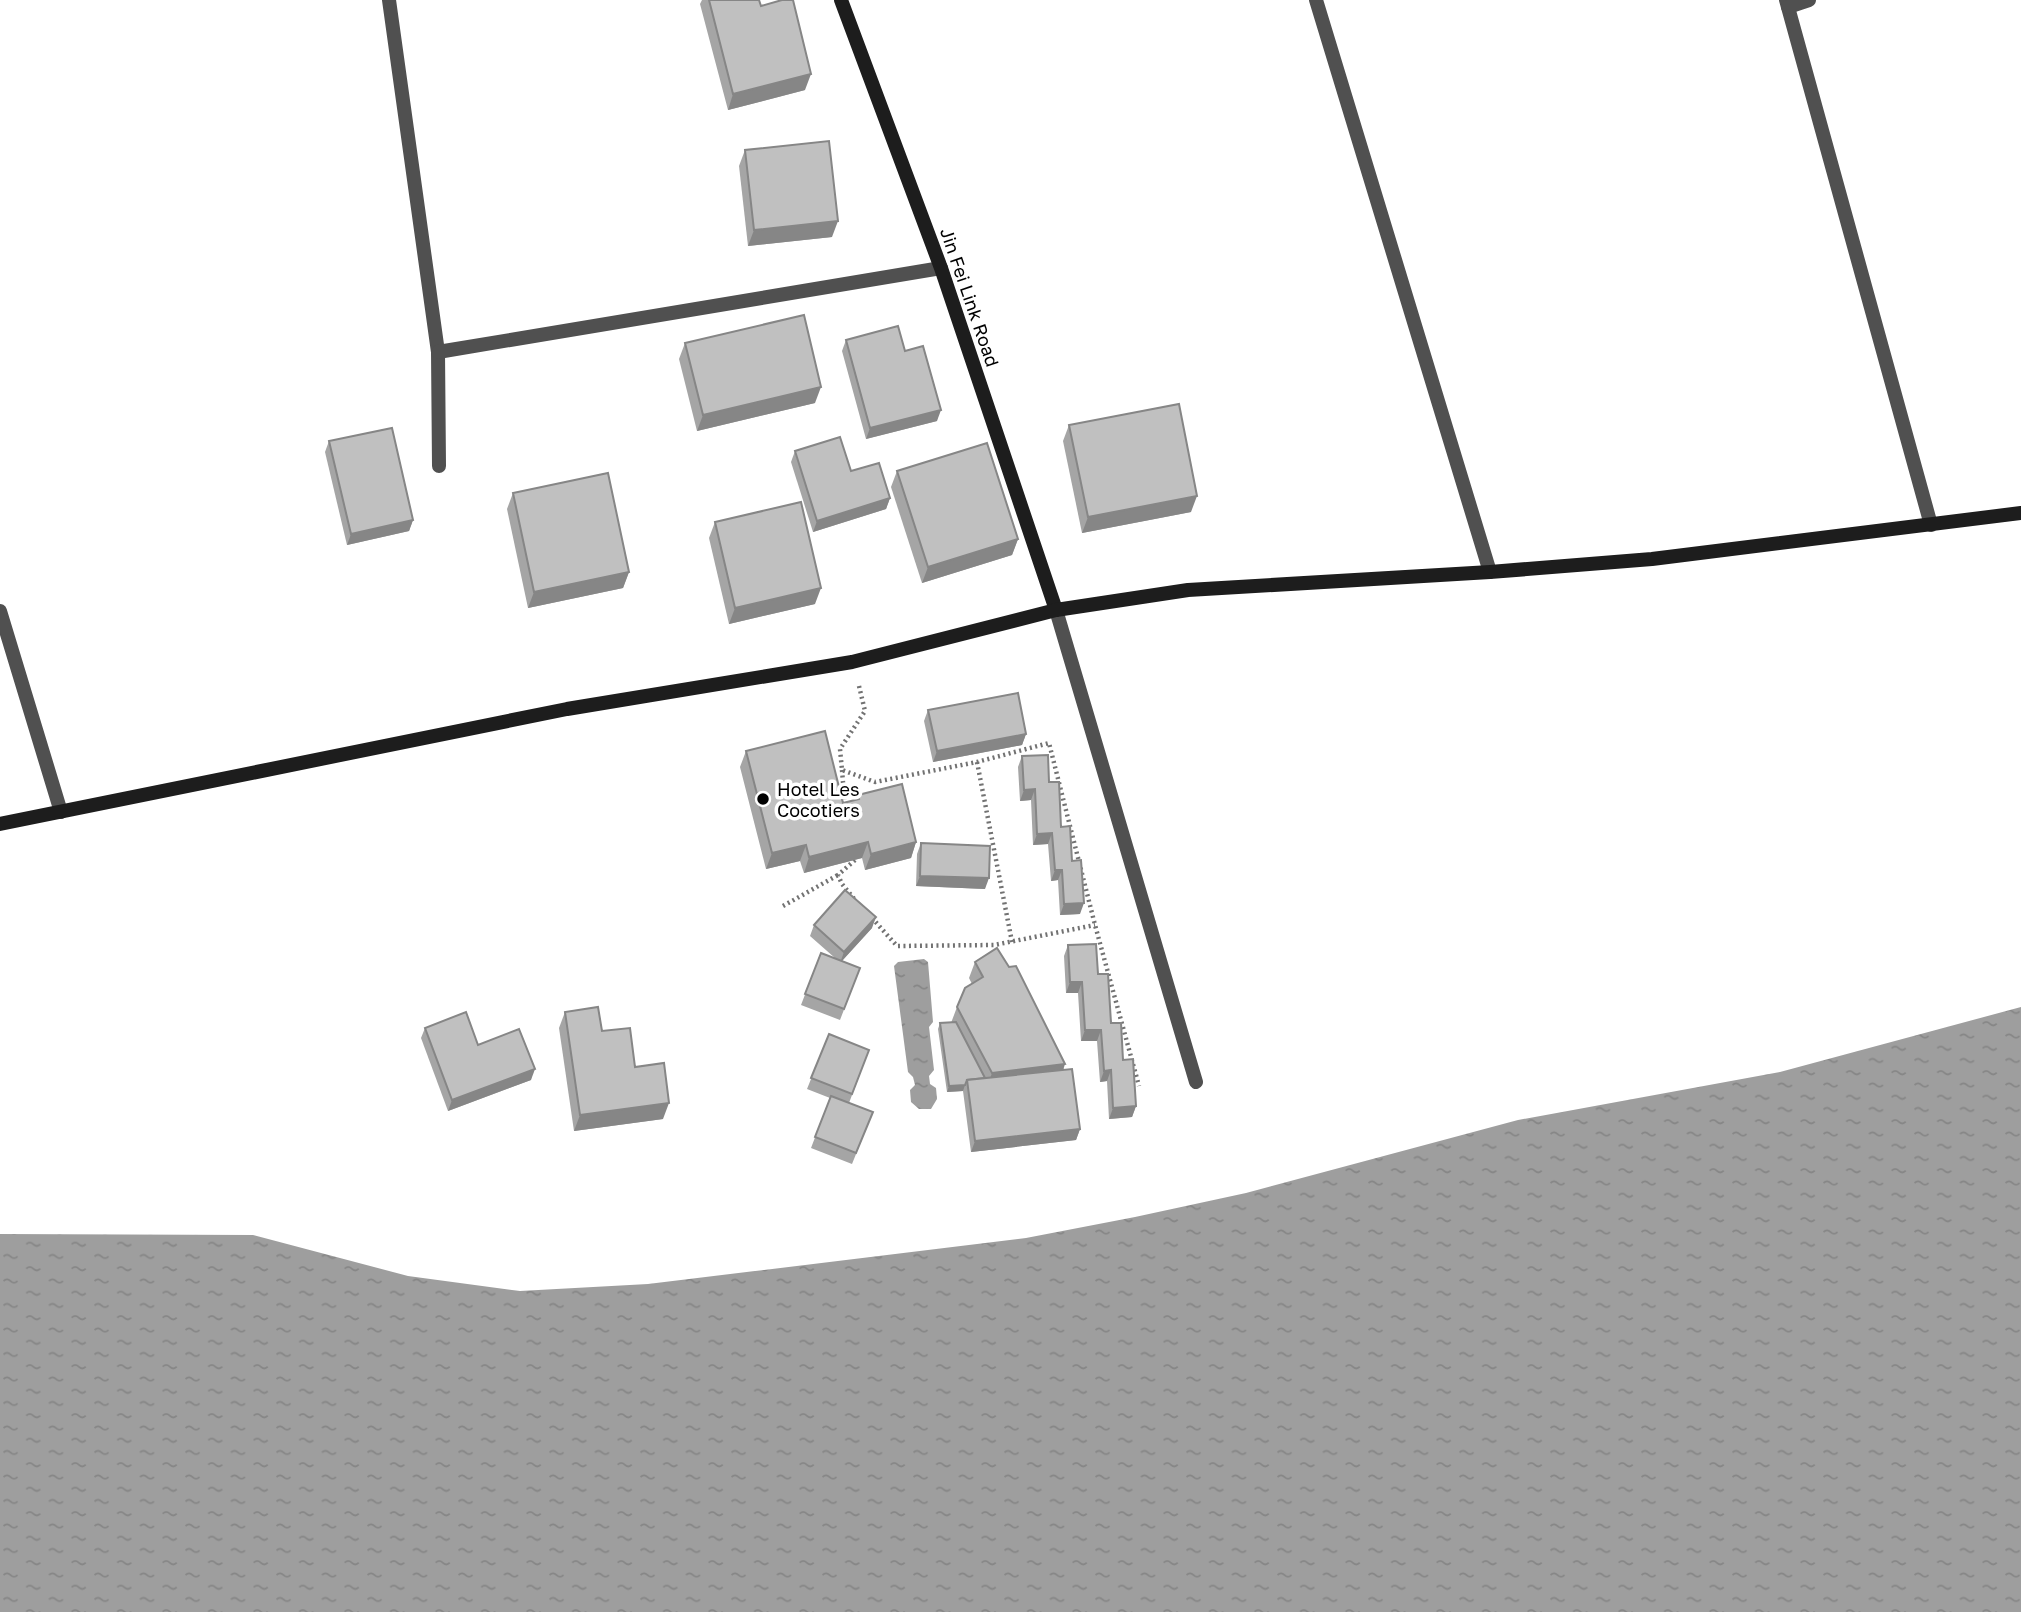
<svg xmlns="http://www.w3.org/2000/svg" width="2021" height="1612" font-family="'Golos Text',sans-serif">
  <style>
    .water { fill: url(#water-ripples) }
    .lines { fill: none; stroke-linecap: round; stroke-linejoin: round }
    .path { stroke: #727272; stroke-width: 4.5; stroke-dasharray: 2 3.5; stroke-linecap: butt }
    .street { stroke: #505050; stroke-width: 14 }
    .secondary { stroke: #1d1d1d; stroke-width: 14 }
    .wall { fill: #a5a5a5 }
    .shaded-wall { fill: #868686 }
    .building { fill: #c0c0c0; stroke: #868686; stroke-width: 2 }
    .poi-dot { fill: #000; stroke: #fff; stroke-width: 2.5 }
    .labels { text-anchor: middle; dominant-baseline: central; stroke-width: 7; stroke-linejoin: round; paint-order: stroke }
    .street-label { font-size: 18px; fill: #000; stroke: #fff }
    .poi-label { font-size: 18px; fill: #000; stroke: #fff; text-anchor: start }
  </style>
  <defs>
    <pattern id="water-ripples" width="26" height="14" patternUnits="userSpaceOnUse" patternTransform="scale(1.75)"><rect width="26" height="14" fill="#9e9e9e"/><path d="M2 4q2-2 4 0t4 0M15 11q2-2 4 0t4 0" fill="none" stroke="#868686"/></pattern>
  </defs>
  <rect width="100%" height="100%" fill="#fff"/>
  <g class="water">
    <polygon points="924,959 928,962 933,1022 929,1027 934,1070 929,1076 930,1084 936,1088 937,1099 931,1109 919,1109 911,1102 910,1090 915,1085 913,1077 908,1072 894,966 898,962"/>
    <polygon points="2021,1007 2021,1612 0,1612 0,1234 253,1235 408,1276 520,1291 648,1284 1026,1238 1135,1217 1246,1193 1518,1120 1780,1072"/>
  </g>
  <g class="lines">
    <g class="path">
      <polyline points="859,686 865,711 840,749 842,770 875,782 977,762 1049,743 1095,925 1139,1086"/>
      <polyline points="977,762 1012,942"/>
      <polyline points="842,770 845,807"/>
      <polyline points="855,860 838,875 842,884 856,901"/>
      <polyline points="783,906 838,875"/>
      <polyline points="872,918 897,946 994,945 1095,925"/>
    </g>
    <g class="street">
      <polyline points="389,0 438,352 439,466"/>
      <polyline points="1316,0 1490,572"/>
      <polyline points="1786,0 1931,525"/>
      <polyline points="1788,7 1809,0"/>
      <polyline points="438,352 941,268"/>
      <polyline points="1056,610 1196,1082"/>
      <polyline points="0,611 61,812"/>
    </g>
    <g class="secondary">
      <polyline points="841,0 941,268 1056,610"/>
      <polyline points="0,824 567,709 852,662 1056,610 1188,590 1490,572 1652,559 2021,513"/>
    </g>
  </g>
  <g class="wall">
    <polygon points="702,0 759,0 761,6 805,90 728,110 700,4"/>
    <polygon points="745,150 832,237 748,246 739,166"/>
    <polygon points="846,340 905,351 937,421 866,439 842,351"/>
    <polygon points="685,343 815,403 697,431 679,359"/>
    <polygon points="1069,425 1191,512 1082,533 1063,441"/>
    <polygon points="329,441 413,520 409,531 347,545 325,452"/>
    <polygon points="795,451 851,471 890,498 886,509 813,532 791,462"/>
    <polygon points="897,471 1018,539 1012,555 922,583 891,487"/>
    <polygon points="513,493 629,572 623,588 528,608 507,509"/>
    <polygon points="715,522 815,604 729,624 709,538"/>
    <polygon points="928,710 1026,734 1022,745 933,762 924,721"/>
    <polygon points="746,751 843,803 856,800 858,795 916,842 911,858 865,870 862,858 804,873 800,861 766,869 740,767"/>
    <polygon points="1022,756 1049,782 1061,827 1072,861 1080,914 1060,915 1058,880 1051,881 1048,844 1033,845 1031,800 1020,801 1018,767"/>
    <polygon points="921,843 985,889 916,886 917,854"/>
    <polygon points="814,925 872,928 842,961 860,968 840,1020 801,1005 821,953 835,958 810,936"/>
    <polygon points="1068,945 1098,974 1136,1106 1132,1117 1109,1119 1107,1081 1100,1082 1097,1041 1081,1041 1078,993 1066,993 1064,956"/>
    <polygon points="975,962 1064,1069 1080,1129 1076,1140 971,1152 963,1091 947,1092 938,1029 940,1023 951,1023 957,1007 972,984 969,978"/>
    <polygon points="565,1012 635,1067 663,1119 574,1131 559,1028"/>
    <polygon points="425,1028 478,1045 531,1080 448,1111 421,1038"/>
    <polygon points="829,1034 869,1050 849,1103 873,1112 852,1164 811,1148 830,1098 807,1089"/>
  </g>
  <g class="shaded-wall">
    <polygon points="811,74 805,90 728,110 733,94"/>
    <polygon points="838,221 832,237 748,246 754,230"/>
    <polygon points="821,387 815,403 697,431 703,415"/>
    <polygon points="941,410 937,421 866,439 870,428"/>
    <polygon points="1197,496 1191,512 1082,533 1088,517"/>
    <polygon points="890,498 886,509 813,532 817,521"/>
    <polygon points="413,520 409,531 347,545 351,534"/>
    <polygon points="1018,539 1012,555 922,583 928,567"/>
    <polygon points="629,572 623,588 528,608 534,592"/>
    <polygon points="821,588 815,604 729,624 735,608"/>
    <polygon points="1026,734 1022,745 933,762 937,751"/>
    <polygon points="1035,789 1031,800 1020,801 1024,790"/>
    <polygon points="1052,833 1048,844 1033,845 1037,834"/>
    <polygon points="868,842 862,858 804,873 809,857"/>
    <polygon points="916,842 911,858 865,870 871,854"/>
    <polygon points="806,845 800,861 766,869 772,853"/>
    <polygon points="1055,870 1062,870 1058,880 1051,881"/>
    <polygon points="920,876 989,878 985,889 916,886"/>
    <polygon points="1084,903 1080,914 1060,915 1064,904"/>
    <polygon points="876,917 872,928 840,963 844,952"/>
    <polygon points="1070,982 1082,982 1078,993 1066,993"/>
    <polygon points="1085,1030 1101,1030 1097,1041 1081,1041"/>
    <polygon points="1065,1064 1060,1080 986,1089 992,1073"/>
    <polygon points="535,1069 531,1080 448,1111 452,1100"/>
    <polygon points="1111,1070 1107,1081 1100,1082 1104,1071"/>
    <polygon points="965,1085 963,1091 947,1092 949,1086"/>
    <polygon points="669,1103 663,1119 574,1131 580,1115"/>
    <polygon points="1136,1106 1132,1117 1109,1119 1113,1108"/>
    <polygon points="1080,1129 1076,1140 971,1152 975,1141"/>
  </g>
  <g class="building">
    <polygon points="709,0 759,0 761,6 782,0 793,0 811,74 733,94"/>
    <polygon points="829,141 838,221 754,230 745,150"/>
    <polygon points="804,315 821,387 703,415 685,343"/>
    <polygon points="898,326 905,351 923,346 941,410 870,428 846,340"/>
    <polygon points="1179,404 1197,496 1088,517 1069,425"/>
    <polygon points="392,428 413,520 351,534 329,441"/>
    <polygon points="840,437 851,471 879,463 890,498 817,521 795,451"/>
    <polygon points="987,443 1018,539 928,567 897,471"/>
    <polygon points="608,473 629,572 534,592 513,493"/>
    <polygon points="801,502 821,588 735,608 715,522"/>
    <polygon points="1018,693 1026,734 937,751 928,710"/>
    <polygon points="825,731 843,803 859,799 858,795 902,784 916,842 871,854 868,842 809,857 806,845 772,853 746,751"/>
    <polygon points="1048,755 1049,782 1059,782 1061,827 1070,826 1072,861 1081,860 1084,903 1064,904 1062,870 1055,870 1052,833 1037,834 1035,789 1024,790 1022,756"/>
    <polygon points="921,843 990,846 989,878 920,876"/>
    <polygon points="845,890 876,917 844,952 814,925"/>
    <polygon points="1096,944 1098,974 1108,974 1111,1023 1121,1023 1123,1060 1133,1059 1136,1106 1113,1108 1111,1070 1104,1071 1101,1030 1085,1030 1082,982 1070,982 1068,945"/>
    <polygon points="997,948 1009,967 1016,966 1065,1064 992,1073 957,1007 965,988 983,977 975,962"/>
    <polygon points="821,953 860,968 844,1009 805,994"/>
    <polygon points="598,1007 602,1031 630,1028 635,1067 664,1063 669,1103 580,1115 565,1012"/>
    <polygon points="466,1012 478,1045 519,1029 535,1069 452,1100 425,1028"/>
    <polygon points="956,1022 985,1078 967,1080 965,1085 949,1086 940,1023"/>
    <polygon points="829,1034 869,1050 852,1094 811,1078"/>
    <polygon points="1072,1069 1080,1129 975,1141 967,1080"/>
    <polygon points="831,1096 873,1112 856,1153 815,1137"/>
  </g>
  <circle class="poi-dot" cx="763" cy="799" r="7"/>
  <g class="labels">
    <g class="street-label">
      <text transform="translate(970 297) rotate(71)">Jin Fei Link Road</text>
    </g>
    <g class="poi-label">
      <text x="777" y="789">Hotel Les<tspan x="777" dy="21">Cocotiers</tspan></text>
    </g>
  </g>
</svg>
